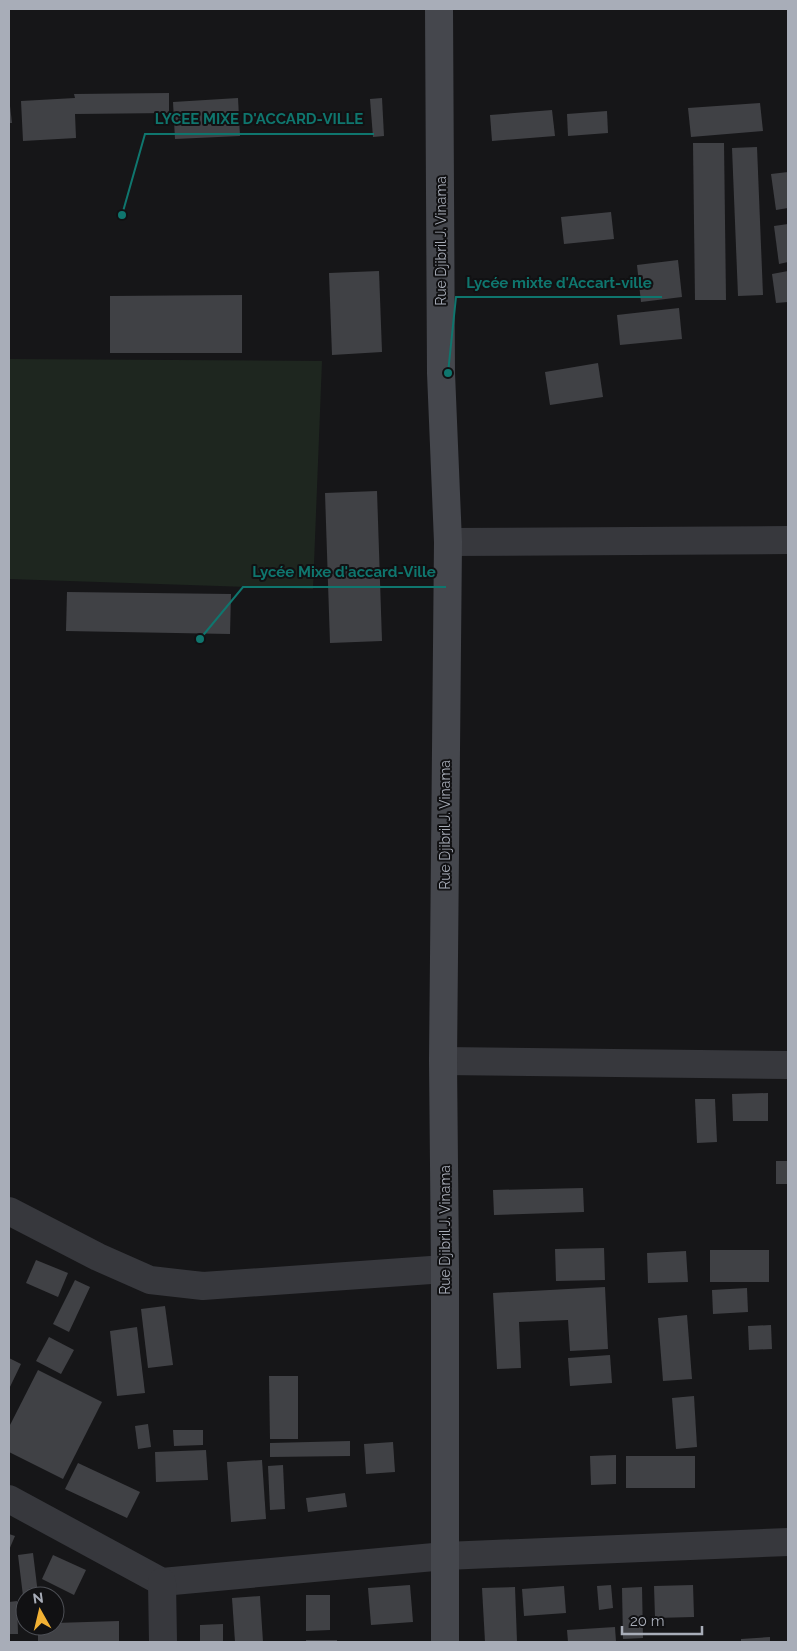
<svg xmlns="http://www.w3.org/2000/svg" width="797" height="1651" font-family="Raleway,sans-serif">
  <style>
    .green { fill: #1e261f }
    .building { fill: #404145 }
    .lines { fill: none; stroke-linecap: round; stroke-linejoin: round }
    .street { stroke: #37383d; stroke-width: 28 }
    .secondary { stroke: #45474d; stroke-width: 28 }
    .labels { text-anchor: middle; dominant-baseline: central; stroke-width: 4; stroke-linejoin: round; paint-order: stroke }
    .street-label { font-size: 14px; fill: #a8adb8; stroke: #111113 }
    .leader { fill: none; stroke: #0f766e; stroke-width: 2 }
    .callout-dot { fill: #0f766e; stroke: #111113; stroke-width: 2 }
    .callout-label { font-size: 15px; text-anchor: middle; font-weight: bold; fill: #0f766e; stroke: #111113; stroke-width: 4; stroke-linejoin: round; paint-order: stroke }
  </style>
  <rect width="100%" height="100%" fill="#161618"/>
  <polygon class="green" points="9,359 322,361 313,589 9,579"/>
  <g class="building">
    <polygon points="169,93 169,113 75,114 76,138 23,141 21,101 75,98 74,94"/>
    <polygon points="238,98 240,136 175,139 173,102"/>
    <polygon points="382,98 384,136 373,137 370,99"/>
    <polygon points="760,103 763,131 691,137 688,108"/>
    <polygon points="9,106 10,106 12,123 9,123"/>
    <polygon points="552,110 555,136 492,141 490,115"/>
    <polygon points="607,111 608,133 568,136 567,114"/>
    <polygon points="693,143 724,143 726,300 695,300"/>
    <polygon points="757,147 763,295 738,296 732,148"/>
    <polygon points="788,172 788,208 776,210 771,174"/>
    <polygon points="611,212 614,239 564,244 561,217"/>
    <polygon points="788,224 788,262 779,264 774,226"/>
    <polygon points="678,260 682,297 641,302 637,265"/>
    <polygon points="379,271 382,352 332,355 329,273"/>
    <polygon points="788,271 788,302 776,303 772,274"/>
    <polygon points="242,295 242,353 110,353 110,296"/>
    <polygon points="679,308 682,339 620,345 617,315"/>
    <polygon points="598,363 603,397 550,405 545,372"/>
    <polygon points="377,491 382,641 330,643 325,493"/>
    <polygon points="67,592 231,594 230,634 66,631"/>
    <polygon points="768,1093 768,1121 733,1121 732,1094"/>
    <polygon points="695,1099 715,1099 717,1142 697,1143"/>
    <rect x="776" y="1161" width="12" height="23"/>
    <polygon points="583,1188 584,1212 494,1215 493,1190"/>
    <polygon points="604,1248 605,1280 556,1281 555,1249"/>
    <rect x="710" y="1250" width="59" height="32"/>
    <polygon points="686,1251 688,1282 648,1283 647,1253"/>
    <polygon points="36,1260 68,1273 58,1297 26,1283"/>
    <polygon points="75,1280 90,1287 69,1332 53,1324"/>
    <polygon points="605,1287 608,1349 570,1351 568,1320 519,1322 521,1368 497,1369 493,1293"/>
    <polygon points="747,1288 748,1312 713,1314 712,1290"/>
    <polygon points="165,1306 173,1365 148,1368 141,1309"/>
    <polygon points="687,1315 692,1379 663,1381 658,1318"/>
    <polygon points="771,1325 772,1349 749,1350 748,1326"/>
    <polygon points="137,1327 145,1393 117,1396 110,1331"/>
    <polygon points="49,1337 74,1350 61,1374 36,1361"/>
    <polygon points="610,1355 612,1383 570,1386 568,1358"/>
    <polygon points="9,1358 21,1364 9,1389"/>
    <polygon points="38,1370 102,1402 63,1479 9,1452 9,1427"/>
    <polygon points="269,1376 298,1376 298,1439 270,1439"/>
    <polygon points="694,1396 697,1447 676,1449 672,1398"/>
    <polygon points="148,1424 151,1447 138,1449 135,1426"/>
    <polygon points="173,1430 203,1430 203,1445 174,1446"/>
    <polygon points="350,1441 350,1456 270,1457 270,1443"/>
    <polygon points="393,1442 395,1472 366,1474 364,1444"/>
    <polygon points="206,1450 208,1480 156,1482 155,1452"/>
    <polygon points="616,1455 616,1484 591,1485 590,1456"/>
    <rect x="626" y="1456" width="69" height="32"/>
    <polygon points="262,1460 266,1519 231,1522 227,1462"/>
    <polygon points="78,1463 140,1492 127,1518 65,1489"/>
    <polygon points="283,1465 285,1509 270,1510 268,1466"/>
    <polygon points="345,1493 347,1507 308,1512 306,1498"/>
    <polygon points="9,1534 15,1536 9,1550"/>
    <polygon points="33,1553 38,1594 51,1593 51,1596 38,1596 38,1594 23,1596 18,1555"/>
    <polygon points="53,1555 86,1570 74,1595 42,1579"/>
    <polygon points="410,1585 413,1622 371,1625 368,1588"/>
    <polygon points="611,1585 613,1608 599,1610 597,1586"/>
    <polygon points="693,1585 694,1617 655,1618 654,1586"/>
    <polygon points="564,1586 566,1613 524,1616 522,1589"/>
    <polygon points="515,1587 517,1642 485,1642 482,1588"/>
    <polygon points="642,1587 643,1638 623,1639 622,1588"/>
    <polygon points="306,1595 330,1595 330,1630 306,1631"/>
    <polygon points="260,1596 263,1642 235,1642 232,1598"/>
    <polygon points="17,1601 18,1634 9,1634 9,1602"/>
    <polygon points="119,1621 119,1642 38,1642 38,1626 55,1626 55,1623"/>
    <polygon points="223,1624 223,1642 200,1642 200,1625"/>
    <polygon points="615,1627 616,1642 568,1642 567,1630"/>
    <polygon points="770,1637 770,1642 741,1642 741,1639"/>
    <rect x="306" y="1640" width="31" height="2"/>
  </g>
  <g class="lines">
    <g class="street">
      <polyline points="448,542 788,540"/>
      <polyline points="443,1061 788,1065"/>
      <polyline points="9,1211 98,1257 150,1280 203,1286 445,1269"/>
      <polyline points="9,1499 162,1582 445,1556 788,1542"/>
      <polyline points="162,1582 163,1642"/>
    </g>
    <polyline class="secondary" points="439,9 441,373 448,542 443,1061 445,1269 445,1642"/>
  </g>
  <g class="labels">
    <g class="street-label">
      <text transform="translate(441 241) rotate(-90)">Rue Djibril J. Vinama</text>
      <text transform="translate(445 825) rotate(-90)">Rue Djibril J. Vinama</text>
      <text transform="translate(445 1230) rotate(-90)">Rue Djibril J. Vinama</text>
    </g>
  </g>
  <path class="leader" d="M122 215L145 134H374M448 373L456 297H662M200 639L243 587H446"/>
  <g class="callout-dot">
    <circle cx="122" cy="215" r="5"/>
    <circle cx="448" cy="373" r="5"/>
    <circle cx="200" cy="639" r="5"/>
  </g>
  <g class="callout-label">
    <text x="259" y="124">LYCEE MIXE D'ACCARD-VILLE</text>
    <text x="559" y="288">Lycée mixte d'Accart-ville</text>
    <text x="344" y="577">Lycée Mixe d'accard-Ville</text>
  </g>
  <rect width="797" height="1651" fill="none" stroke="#a8adb8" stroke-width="20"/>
  <g transform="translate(40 1611) rotate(352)"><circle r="24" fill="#111113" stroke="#4d4f55"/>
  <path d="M0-4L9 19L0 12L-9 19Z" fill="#f2b134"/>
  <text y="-8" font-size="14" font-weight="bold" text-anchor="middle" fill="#a8adb8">N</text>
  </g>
  <path d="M622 1626v8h80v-8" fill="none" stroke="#a8adb8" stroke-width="2.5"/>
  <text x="630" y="1626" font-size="15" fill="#a8adb8" stroke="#111113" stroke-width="4" paint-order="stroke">20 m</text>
</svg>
